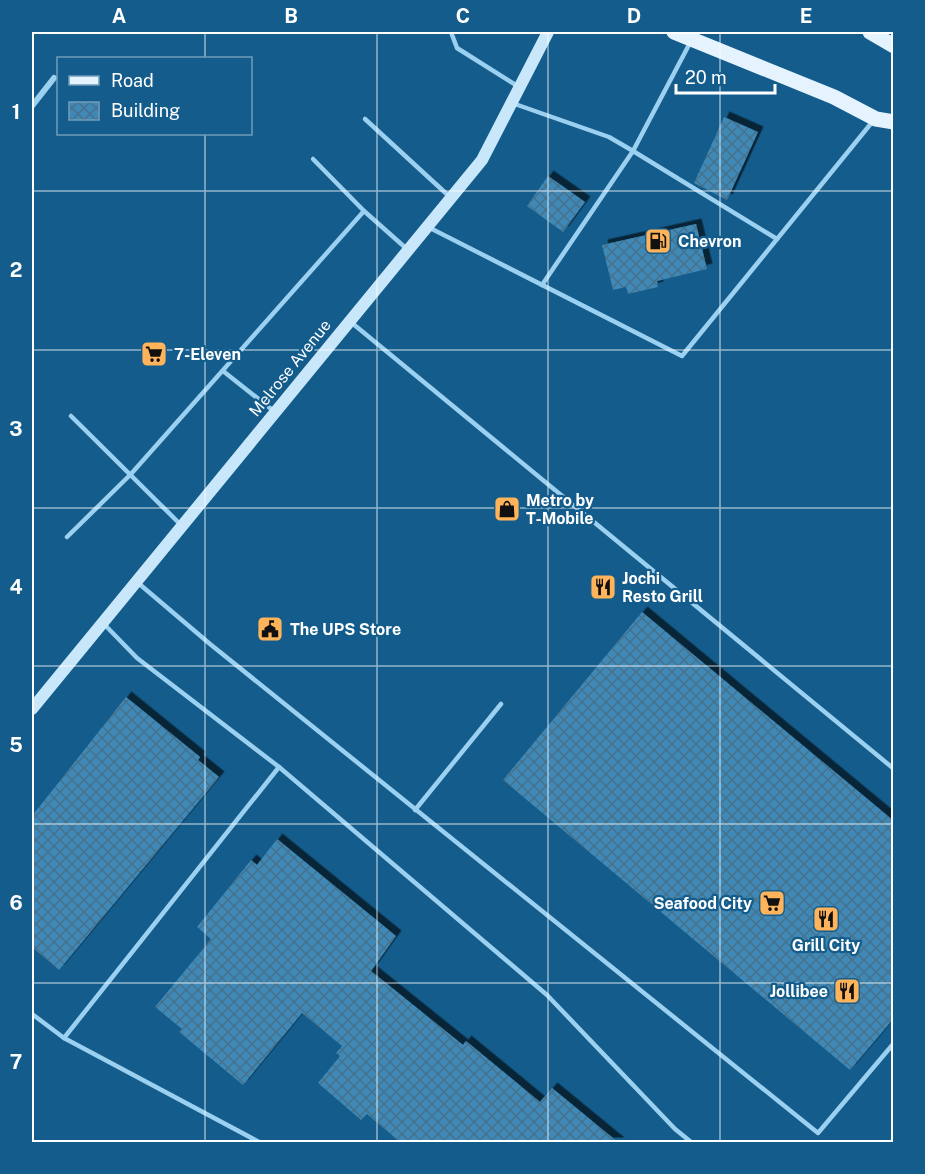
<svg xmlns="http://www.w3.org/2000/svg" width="925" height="1174" font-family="'Public Sans',sans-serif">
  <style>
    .building { fill: url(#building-cross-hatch); filter: url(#shadow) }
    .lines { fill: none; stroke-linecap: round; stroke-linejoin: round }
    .lane { stroke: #9bd0f0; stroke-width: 4.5 }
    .street { stroke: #9bd0f0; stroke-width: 6 }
    .secondary { stroke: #c9e7fb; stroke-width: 12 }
    .primary { stroke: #e5f3ff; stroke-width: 15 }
    .grid { fill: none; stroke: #fff; stroke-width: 1.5; stroke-opacity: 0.55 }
    .labels { text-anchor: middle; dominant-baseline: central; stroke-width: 4.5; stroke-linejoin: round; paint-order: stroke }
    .poi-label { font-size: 16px; font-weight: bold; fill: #fff; stroke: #135c8b; text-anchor: start }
    .street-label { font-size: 16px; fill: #fff; stroke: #135c8b }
    .neatline { fill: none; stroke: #fff; stroke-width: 2 }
    .grid-label { font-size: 20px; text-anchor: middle; font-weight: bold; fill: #fff }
  </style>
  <defs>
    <pattern id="building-cross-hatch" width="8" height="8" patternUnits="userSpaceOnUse" patternTransform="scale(1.5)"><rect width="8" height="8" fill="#4089b6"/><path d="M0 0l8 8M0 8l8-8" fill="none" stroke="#45718c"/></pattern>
    <filter id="shadow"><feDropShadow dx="5.5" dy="-5.5" stdDeviation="0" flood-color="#0009"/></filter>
  </defs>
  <rect width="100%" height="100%" fill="#135c8b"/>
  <g class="building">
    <polygon points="724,117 758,132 727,200 694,183"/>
    <polygon points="548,176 585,202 563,232 527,206"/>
    <polygon points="696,224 707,269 657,281 658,287 628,294 626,287 613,290 602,245"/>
    <polygon points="642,612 894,821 894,1018 850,1070 503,780"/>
    <polygon points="126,697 200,757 198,760 219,777 59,970 32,947 32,816"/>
    <polygon points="277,839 396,936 371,971 463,1045 466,1041 540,1102 552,1088 619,1143 401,1143 367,1114 361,1120 318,1083 340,1056 336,1053 342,1046 302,1013 243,1085 179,1032 182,1029 155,1007 211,939 197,927 251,860 257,865"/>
  </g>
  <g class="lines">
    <g class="lane">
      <polyline points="451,32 457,48 519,87"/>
      <polyline points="512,103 609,137 633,151 691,41"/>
      <polyline points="365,119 451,198"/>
      <polyline points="313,159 364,211"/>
      <polyline points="430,228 682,356 873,121"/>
      <polyline points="542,285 633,151 777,239"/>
      <polyline points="352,323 894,769"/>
      <polyline points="223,371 275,412"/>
      <polyline points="71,416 182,526"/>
      <polyline points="67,537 131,474 364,211 408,250"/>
      <polyline points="137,582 210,644 818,1133 894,1043"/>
      <polyline points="103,623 137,658 279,767 547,995 675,1129 691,1142"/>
      <polyline points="415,810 501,704"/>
      <polyline points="32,1014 64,1038 259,1142"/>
      <polyline points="64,1038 279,767"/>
    </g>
    <polyline class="street" points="32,106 54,78"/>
    <polyline class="secondary" points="32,709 482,160 548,32"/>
    <g class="primary">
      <polyline points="674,32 834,97 876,119 894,122"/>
      <polyline points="870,32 894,46"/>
    </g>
  </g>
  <path class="grid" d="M205,32V58M377,32V1142M548,32V1142M720,32V1142M205,134V1142M32,191H894M32,350H894M32,508H894M32,666H894M32,824H894M32,983H894"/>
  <defs>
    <symbol id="fuel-square" viewBox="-11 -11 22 22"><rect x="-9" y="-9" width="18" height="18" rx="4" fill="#ffb45b" stroke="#135c8b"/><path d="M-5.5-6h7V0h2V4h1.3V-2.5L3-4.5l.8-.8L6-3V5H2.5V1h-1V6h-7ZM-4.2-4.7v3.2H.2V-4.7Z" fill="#111"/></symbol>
    <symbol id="supermarket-square" viewBox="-11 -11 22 22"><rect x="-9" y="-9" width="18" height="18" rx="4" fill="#ffb45b" stroke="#135c8b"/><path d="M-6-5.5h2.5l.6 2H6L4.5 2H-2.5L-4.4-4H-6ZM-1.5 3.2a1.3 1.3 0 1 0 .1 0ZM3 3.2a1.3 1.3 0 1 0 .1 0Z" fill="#111"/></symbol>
    <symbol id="shop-square" viewBox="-11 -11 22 22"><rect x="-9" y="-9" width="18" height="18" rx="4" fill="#ffb45b" stroke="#135c8b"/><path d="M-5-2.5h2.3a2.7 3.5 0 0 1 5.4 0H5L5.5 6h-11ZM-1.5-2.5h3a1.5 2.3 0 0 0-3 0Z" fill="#111"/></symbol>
    <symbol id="restaurant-square" viewBox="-11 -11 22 22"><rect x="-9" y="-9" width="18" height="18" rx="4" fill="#ffb45b" stroke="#135c8b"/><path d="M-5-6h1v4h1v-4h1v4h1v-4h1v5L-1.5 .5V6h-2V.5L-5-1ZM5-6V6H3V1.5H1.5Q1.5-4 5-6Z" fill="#111"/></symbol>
    <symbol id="civic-square" viewBox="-11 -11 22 22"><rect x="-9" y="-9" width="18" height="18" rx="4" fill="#ffb45b" stroke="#135c8b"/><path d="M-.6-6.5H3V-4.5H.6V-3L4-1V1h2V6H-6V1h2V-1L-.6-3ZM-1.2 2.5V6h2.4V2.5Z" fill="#111"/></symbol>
  </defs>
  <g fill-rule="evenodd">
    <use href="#fuel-square" x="643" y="226" width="30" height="30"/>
    <use href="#supermarket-square" x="139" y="339" width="30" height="30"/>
    <use href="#shop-square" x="492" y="494" width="30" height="30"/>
    <use href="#restaurant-square" x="588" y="572" width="30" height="30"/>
    <use href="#civic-square" x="255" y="614" width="30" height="30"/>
    <use href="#supermarket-square" x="757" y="888" width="30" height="30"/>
    <use href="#restaurant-square" x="811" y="904" width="30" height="30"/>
    <use href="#restaurant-square" x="832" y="976" width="30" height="30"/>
  </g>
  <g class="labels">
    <g class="poi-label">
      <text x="678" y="241">Chevron</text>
      <text x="174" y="354">7-Eleven</text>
      <text x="526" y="500">Metro by<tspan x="526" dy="18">T-Mobile</tspan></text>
      <text x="622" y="578">Jochi<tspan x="622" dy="18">Resto Grill</tspan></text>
      <text x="290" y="629">The UPS Store</text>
      <text x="752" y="903" text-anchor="end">Seafood City</text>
      <text x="826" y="945" text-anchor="middle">Grill City</text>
      <text x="828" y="991" text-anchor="end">Jollibee</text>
    </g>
    <g class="street-label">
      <text transform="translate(290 368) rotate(-51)">Melrose Avenue</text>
    </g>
  </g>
  <rect width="925" height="1174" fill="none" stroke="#135c8b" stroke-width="66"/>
  <rect x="57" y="57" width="195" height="78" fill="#135c8b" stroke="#719db9" stroke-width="1.5"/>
  <rect x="69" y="76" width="30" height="9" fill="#e5f3ff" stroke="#719db9" stroke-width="1.5"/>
  <text x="111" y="87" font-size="18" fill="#ffffff">Road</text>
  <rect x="69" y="102" width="30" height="18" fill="url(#building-cross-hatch)" stroke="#719db9" stroke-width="1.5"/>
  <text x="111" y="117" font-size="18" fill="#ffffff">Building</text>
  <path d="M676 84v9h99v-9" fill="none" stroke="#ffffff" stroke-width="3"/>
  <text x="685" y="84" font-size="18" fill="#ffffff" stroke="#135c8b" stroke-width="4.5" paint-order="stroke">20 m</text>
  <rect x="33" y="33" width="859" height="1108" class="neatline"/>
  <g class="grid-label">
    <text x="119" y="23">A</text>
    <text x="291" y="23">B</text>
    <text x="463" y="23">C</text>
    <text x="634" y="23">D</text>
    <text x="806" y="23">E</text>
    <text x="16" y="119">1</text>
    <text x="16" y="277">2</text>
    <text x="16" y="436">3</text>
    <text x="16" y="594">4</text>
    <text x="16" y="752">5</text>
    <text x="16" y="910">6</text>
    <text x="16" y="1069">7</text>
  </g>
</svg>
